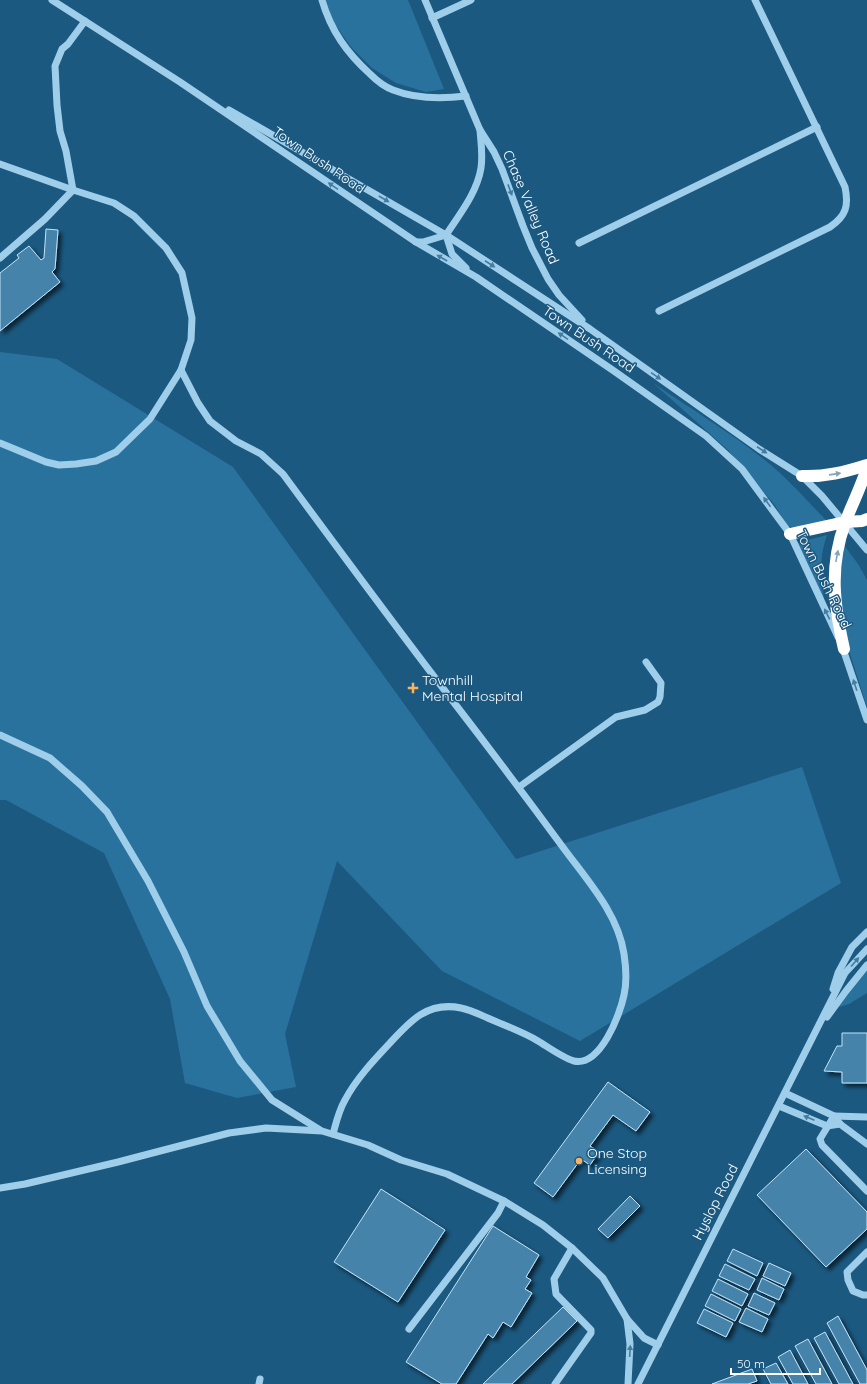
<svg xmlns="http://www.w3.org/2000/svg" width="867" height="1384" font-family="Quicksand,sans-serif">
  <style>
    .green { fill: #2a729e }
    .building { fill: #4483ab; stroke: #c3e4f8; filter: url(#shadow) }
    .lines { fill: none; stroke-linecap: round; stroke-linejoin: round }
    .minor { stroke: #9fceea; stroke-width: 7 }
    .highway { stroke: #fff; stroke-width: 12 }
    .oneway { fill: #437ca0 }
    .oneway2 { fill: #82a4ba }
    .poi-dot { fill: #fcb25b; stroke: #1b5981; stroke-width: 1.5 }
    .labels { text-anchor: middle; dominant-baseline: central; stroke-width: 3; stroke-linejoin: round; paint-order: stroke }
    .street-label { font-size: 14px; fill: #fff; stroke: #1b5981 }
    .poi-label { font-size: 14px; fill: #fff; stroke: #1b5981; text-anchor: start }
  </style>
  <defs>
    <filter id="shadow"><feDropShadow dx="3.5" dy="3.5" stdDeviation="2" flood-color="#0009"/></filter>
  </defs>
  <rect width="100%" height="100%" fill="#1b5981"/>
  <g class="green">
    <polygon points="323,0 408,0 444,89 426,92 396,83 372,68 351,47 332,20"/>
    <polygon points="0,352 57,359 233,467 516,859 802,767 841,883 580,1041 442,971 337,861 285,1034 296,1087 237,1098 185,1083 170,999 104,853 6,800 0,800"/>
    <path d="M653,383C695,412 742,439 780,473C796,488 811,505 827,521L793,528L787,525L774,504L728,450Z"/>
    <path d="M827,535C818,562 821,577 825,605L797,543Z"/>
    <polygon points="841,541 858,564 867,580 867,707 837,613"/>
    <polygon points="867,968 867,993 849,1004 839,1007 848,991"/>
  </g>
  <g class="building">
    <polygon points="46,229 58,230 55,269 52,272 60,282 0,331 0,273 19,258 17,255 29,246 41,260 44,258"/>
    <polygon points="842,1033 867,1033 867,1083 842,1083 842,1072 824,1071 837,1046 842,1046"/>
    <polygon points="608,1082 650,1112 636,1131 613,1115 590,1146 599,1152 590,1165 581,1159 553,1197 534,1183"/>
    <polygon points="806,1149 867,1212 867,1229 826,1267 757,1195"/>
    <polygon points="381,1189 445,1230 398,1302 334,1262"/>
    <polygon points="630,1196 640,1206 608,1238 598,1229"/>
    <polygon points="493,1226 539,1255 526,1277 531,1280 525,1289 532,1293 511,1327 503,1322 493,1338 488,1334 456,1384 442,1384 406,1362"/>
    <polygon points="733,1249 763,1263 757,1276 727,1261"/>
    <polygon points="769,1263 791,1273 785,1286 763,1276"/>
    <polygon points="725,1264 755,1279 749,1290 719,1276"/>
    <polygon points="762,1278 784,1289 779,1300 757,1290"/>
    <polygon points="718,1279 748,1294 742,1306 712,1291"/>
    <polygon points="754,1293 775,1303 769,1315 748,1306"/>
    <polygon points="711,1294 741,1309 735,1321 705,1306"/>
    <polygon points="563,1307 577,1321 512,1384 483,1384"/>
    <polygon points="746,1308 768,1319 762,1332 739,1322"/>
    <polygon points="704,1309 733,1323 726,1337 697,1323"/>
    <polygon points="838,1316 867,1370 867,1384 860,1384 827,1323"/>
    <polygon points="825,1332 853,1384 839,1384 814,1338"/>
    <polygon points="808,1339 832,1384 816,1384 795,1346"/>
    <polygon points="790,1350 808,1384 793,1384 778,1357"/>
    <polygon points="776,1363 788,1384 771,1384 763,1369"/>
    <polygon points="752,1369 757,1381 748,1384 712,1384"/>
  </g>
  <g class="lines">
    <g class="minor">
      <polyline points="52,0 180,82 416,242 476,277 614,371 706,436 742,469 790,534 838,637"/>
      <path d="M322,0C331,31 347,53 370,74C376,80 385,87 393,90C416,99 442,99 466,96"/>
      <polyline points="425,0 480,130 494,152 502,169 523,226 532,248 548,279 559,295 582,320"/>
      <polyline points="432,18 471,0"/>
      <polyline points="229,110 446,235 590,329 759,449 802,476 822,496 867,550"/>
      <path d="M0,164L73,190L114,203L134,216L166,248L182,273L192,318L191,340L181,370L198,403L210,421L236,441L261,454L283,474C339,550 395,626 452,700C489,748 526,797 562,846C586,879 618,913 624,954C626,967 627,982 624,995C620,1015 600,1067 574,1061C563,1058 548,1047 538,1041C523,1032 506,1026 490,1019C481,1015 471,1010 461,1008C428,1001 410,1021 390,1043C374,1060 356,1079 345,1100C339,1110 336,1123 333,1134"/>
      <path d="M446,235C459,215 477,193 481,168C483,156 481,143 480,130"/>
      <polyline points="446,235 452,254 466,268"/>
      <polyline points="416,242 423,242 446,235"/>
      <polyline points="579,243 817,127"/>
      <polyline points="0,258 45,219 73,190 66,151 60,131 57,105 55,66 62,49 68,44 85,21"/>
      <path d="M659,311L830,227C846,216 849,206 845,187L755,0"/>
      <polyline points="0,443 46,462 59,465 76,464 96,461 116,452 150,419 181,370"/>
      <polyline points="842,646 867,720"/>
      <polyline points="0,735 50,758 82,786 107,812 148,881 184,952 207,1006 240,1061 272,1100 320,1130"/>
      <polyline points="519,787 616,717 645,710 658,702 660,697 661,683 646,662"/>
      <polyline points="833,989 838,973 852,947 867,932"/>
      <polyline points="827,1017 846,991 867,965"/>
      <polyline points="785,1093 834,1116 840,1124 867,1144"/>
      <polyline points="779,1106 827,1126 840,1124"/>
      <polyline points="867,1117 834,1116 820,1139 822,1145 867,1191"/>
      <polyline points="0,1188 25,1184 118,1162 229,1133 266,1128 322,1131 368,1145 401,1160 447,1174 504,1201 543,1225 572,1248 603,1278 627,1319 644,1338 658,1345"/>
      <polyline points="867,1252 847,1272 848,1280 853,1291 863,1295 867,1295"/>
      <polyline points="627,1319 630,1344 628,1384"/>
      <polyline points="409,1329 498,1213 504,1201"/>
      <polyline points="259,1384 260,1379"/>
      <polyline points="555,1384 591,1333 591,1330 556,1294 554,1279 572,1248"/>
      <polyline points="638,1384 845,973 867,949"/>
    </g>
    <g class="highway">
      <path d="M802,476C825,477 845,472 867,465"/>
      <polyline points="790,534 845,522 862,521 867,519"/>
      <path d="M844,649C834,605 829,567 845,523C852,504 861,487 867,468"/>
    </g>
  </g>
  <defs><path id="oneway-solid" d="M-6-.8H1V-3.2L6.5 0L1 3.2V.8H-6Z"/></defs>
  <g class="oneway">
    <use href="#oneway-solid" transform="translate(333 186) rotate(-146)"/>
    <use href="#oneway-solid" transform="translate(510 190) rotate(70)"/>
    <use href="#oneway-solid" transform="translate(384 199) rotate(30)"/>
    <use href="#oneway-solid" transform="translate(442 258) rotate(-150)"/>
    <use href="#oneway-solid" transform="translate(490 264) rotate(33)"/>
    <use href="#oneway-solid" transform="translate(563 336) rotate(-146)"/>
    <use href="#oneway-solid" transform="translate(656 376) rotate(35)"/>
    <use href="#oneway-solid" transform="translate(762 450) rotate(33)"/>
    <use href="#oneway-solid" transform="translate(767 502) rotate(-126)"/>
    <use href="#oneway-solid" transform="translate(827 614) rotate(-116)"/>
    <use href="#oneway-solid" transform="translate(855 685) rotate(-108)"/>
    <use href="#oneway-solid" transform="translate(855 962) rotate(-49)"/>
    <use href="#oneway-solid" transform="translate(809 1118) rotate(-157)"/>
    <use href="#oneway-solid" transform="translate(630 1351) rotate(-87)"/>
  </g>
  <g class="oneway2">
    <use href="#oneway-solid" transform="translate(835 474) rotate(-8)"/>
    <use href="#oneway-solid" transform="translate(837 556) rotate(-79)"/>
  </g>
  <g class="poi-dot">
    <path d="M411 682h4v4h4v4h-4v4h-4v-4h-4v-4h4z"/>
    <circle cx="579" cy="1161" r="4"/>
  </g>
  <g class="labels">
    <g class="street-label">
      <text transform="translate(319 160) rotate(34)">Town Bush Road</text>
      <text transform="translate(531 207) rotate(67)">Chase Valley Road</text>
      <text transform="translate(589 339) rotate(34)">Town Bush Road</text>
      <text transform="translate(824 579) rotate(64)">Town Bush Road</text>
      <text transform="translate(715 1202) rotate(-63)">Hyslop Road</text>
    </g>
    <g class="poi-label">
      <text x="422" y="680">Townhill<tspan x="422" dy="16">Mental Hospital</tspan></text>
      <text x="587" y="1153">One Stop<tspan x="587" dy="16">Licensing</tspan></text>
    </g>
  </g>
  <path d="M731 1368v6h89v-6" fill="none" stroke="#ffffff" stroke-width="2"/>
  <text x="737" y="1368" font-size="12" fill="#ffffff" stroke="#1b5981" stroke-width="3" paint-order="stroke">50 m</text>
</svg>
